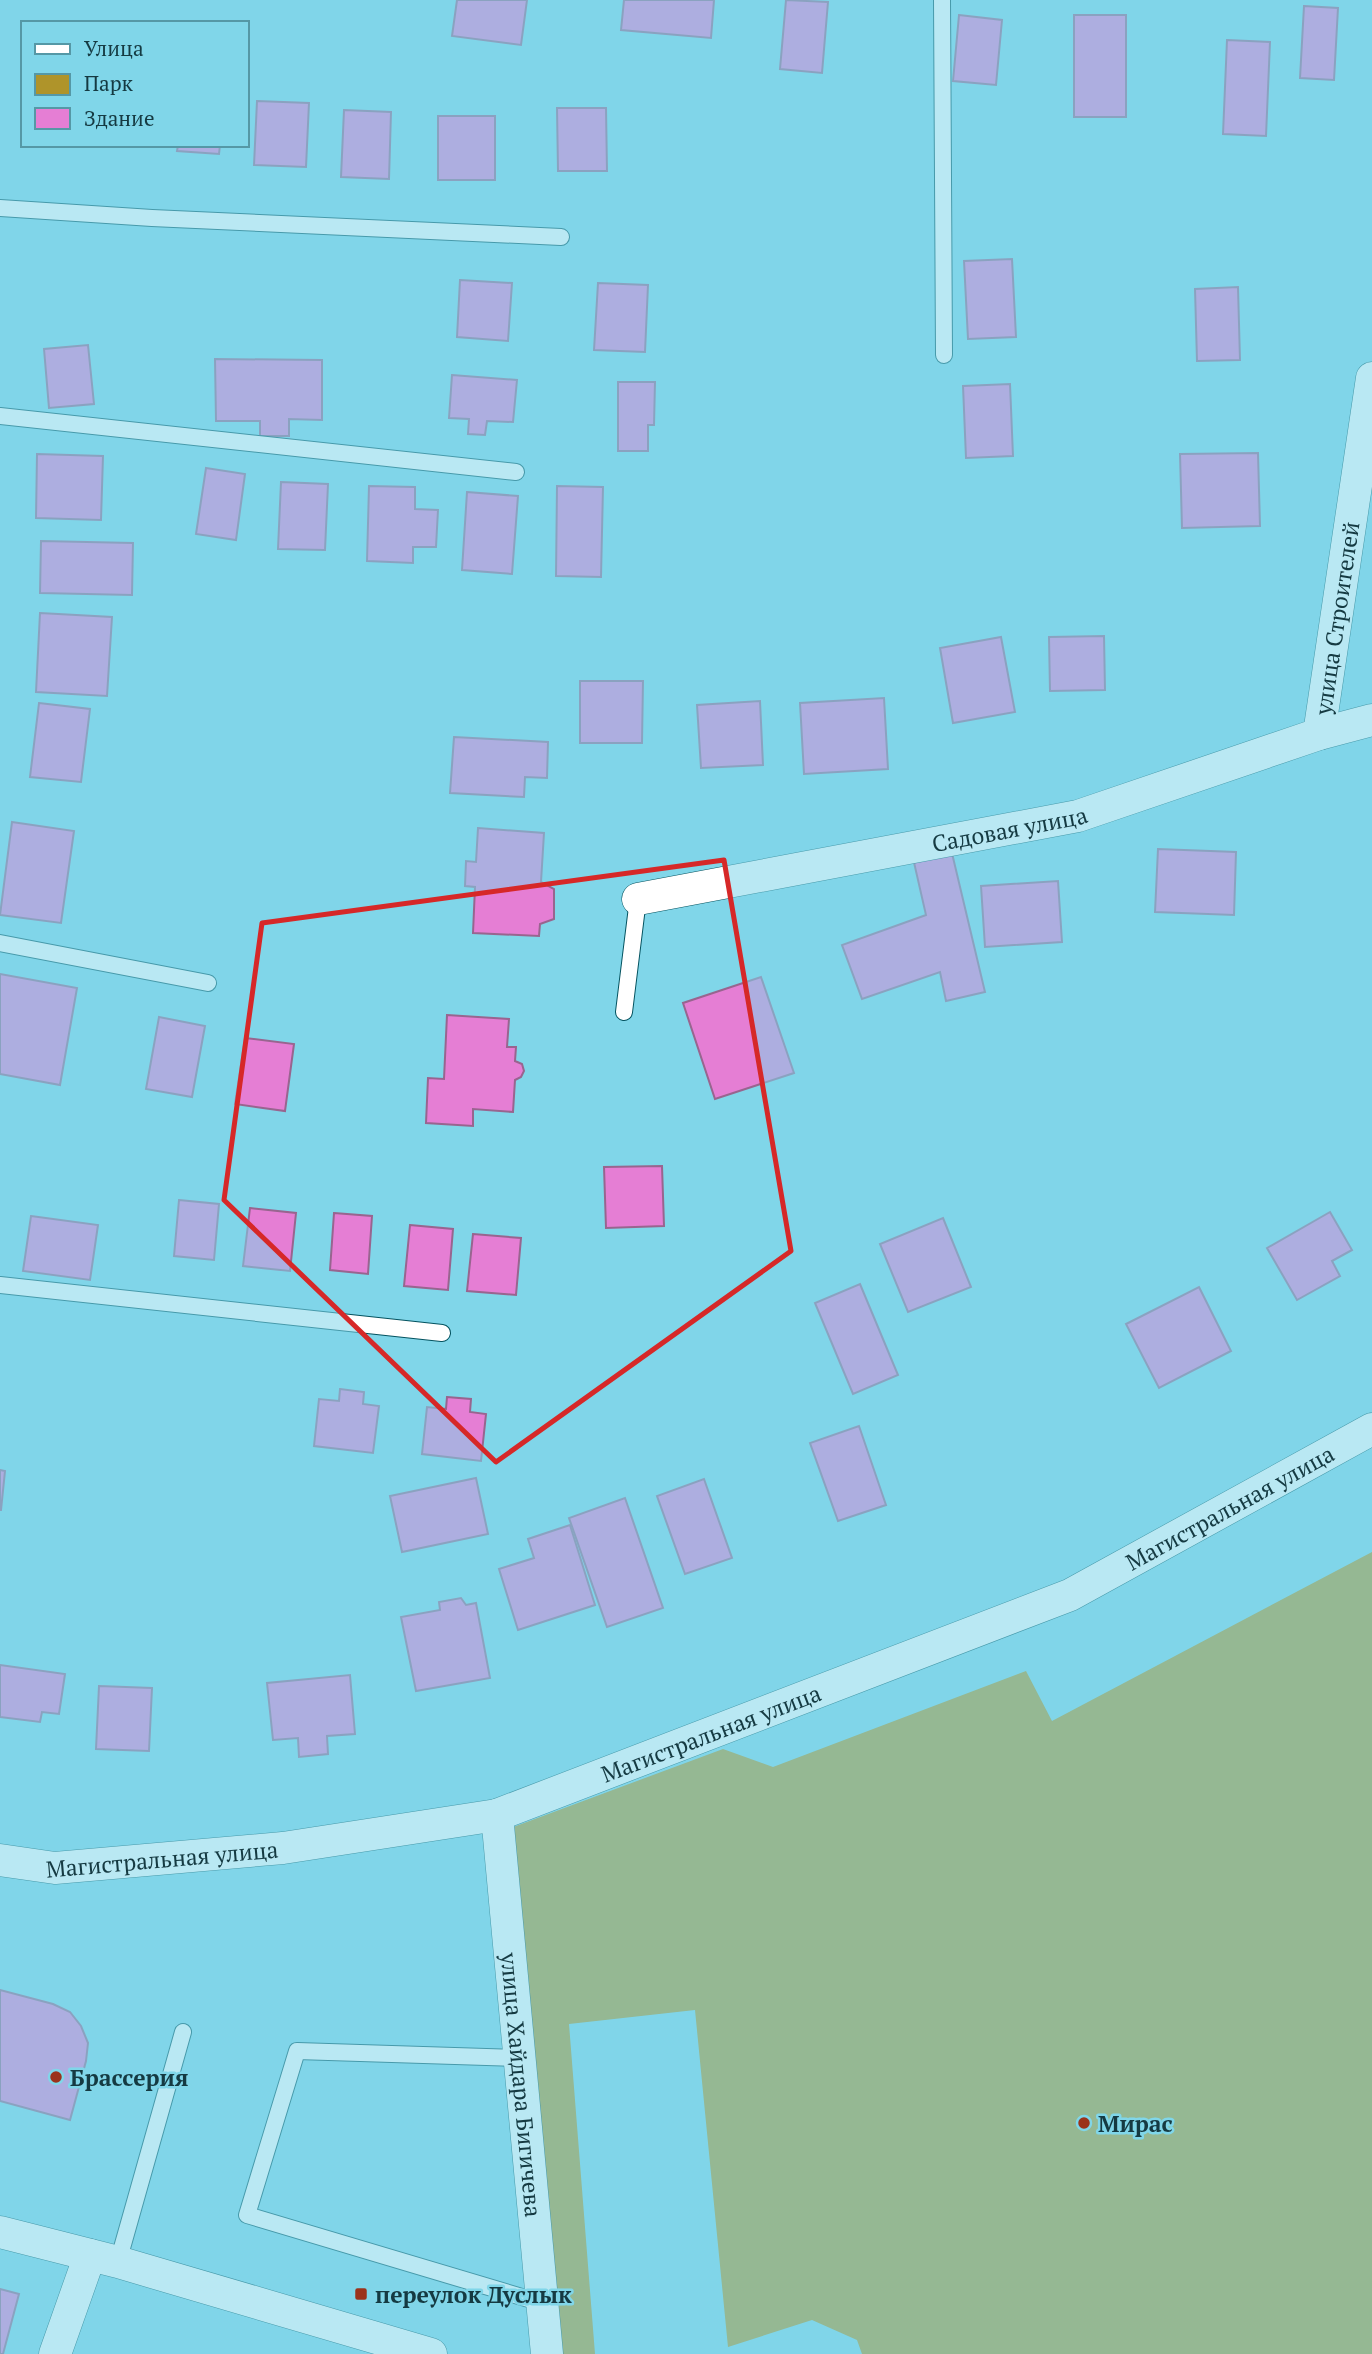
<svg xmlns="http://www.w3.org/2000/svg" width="1372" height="2354" font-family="'PT Serif',serif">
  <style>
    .green { fill: #af942a }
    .building { fill: #e57ed4; stroke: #98658f; stroke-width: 2 }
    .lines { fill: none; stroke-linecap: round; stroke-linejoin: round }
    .service-casing { stroke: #03525f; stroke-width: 18 }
    .minor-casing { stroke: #03525f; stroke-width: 33 }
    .service { stroke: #fff; stroke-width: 16 }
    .minor { stroke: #fff; stroke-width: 32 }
    .marked { fill: none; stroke: #d62828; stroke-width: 5; stroke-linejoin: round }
    .poi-dot { fill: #9b321b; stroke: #80d6e9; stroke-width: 2.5 }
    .labels { text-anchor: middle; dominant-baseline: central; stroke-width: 5; stroke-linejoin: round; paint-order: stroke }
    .street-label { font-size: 23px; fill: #153a42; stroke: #80d6e9 }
    .poi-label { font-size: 23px; font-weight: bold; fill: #153a42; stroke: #80d6e9; text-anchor: start }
  </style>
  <rect width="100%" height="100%" fill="#80d6e9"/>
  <polygon class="green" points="1372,1552 1372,2354 862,2354 857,2340 812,2320 728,2347 695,2010 569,2024 595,2354 562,2354 508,1829 723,1749 773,1767 1026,1671 1052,1721"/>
  <g class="building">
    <polygon points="457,0 527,0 521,45 452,36"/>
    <polygon points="624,0 714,0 711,38 621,30"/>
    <polygon points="786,0 828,2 822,73 780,69"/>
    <polygon points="1304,6 1338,8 1334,80 1300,78"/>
    <polygon points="959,15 1002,20 996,85 953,81"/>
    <rect x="1074" y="15" width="52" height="102"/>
    <polygon points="1227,40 1270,42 1266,136 1223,134"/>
    <polygon points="257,101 309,103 306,167 254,165"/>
    <polygon points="557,108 606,108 607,171 558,171"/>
    <polygon points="344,110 391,112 389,179 341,177"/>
    <rect x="438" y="116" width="57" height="64"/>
    <polygon points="178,145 220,145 219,154 177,151"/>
    <polygon points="1012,259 1016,337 968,339 964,261"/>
    <polygon points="460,280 512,283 508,341 457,337"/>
    <polygon points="598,283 648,285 645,352 594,350"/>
    <polygon points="1238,287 1240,360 1197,361 1195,289"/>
    <polygon points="88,345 94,404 49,408 44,349"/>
    <polygon points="215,359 322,360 322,420 289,419 289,436 260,436 260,421 216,421"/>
    <polygon points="452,375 517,380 513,422 487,421 485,435 468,434 469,419 449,418"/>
    <polygon points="618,382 655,382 654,425 648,425 648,451 618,451"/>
    <polygon points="1010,384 1013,456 966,458 963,386"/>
    <polygon points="1258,453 1260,526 1182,528 1180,454"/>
    <polygon points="37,454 103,456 101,520 36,518"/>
    <polygon points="206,468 245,474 236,540 196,534"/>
    <polygon points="281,482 328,484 325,550 278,549"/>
    <polygon points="369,486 415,487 415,509 438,510 436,547 413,547 413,563 367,561"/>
    <polygon points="557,486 603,487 601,577 556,576"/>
    <polygon points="467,492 518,496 512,574 462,570"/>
    <polygon points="41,541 133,543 132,595 40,593"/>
    <polygon points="40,613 112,617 107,696 36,692"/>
    <polygon points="1104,636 1105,690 1050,691 1049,637"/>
    <polygon points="1001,637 1015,712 953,723 940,648"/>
    <polygon points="580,681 643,681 642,743 580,743"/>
    <polygon points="884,698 888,769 804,774 800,703"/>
    <polygon points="760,701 763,765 701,768 697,705"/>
    <polygon points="39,703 90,709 81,782 30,777"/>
    <polygon points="454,737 548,742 547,778 525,777 524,797 450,793"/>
    <polygon points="12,822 74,831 61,923 0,915"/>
    <polygon points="478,828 544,833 541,882 554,889 554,919 540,924 539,936 473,933 475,887 465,886 466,861 476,862"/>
    <polygon points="951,849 985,992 946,1001 940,972 862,999 842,945 926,915 913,858"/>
    <polygon points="1158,849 1236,852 1234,915 1155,912"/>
    <polygon points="1058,881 1062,942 985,947 981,886"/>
    <polygon points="0,974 77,988 60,1085 0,1074"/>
    <polygon points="761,977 794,1073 715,1099 683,1003"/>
    <polygon points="447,1015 509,1019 507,1047 516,1047 515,1061 522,1064 524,1071 521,1077 515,1080 513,1112 473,1109 473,1126 426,1123 428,1078 444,1079"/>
    <polygon points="159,1017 205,1026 192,1097 146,1089"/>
    <polygon points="245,1038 294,1044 285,1111 235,1104"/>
    <polygon points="662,1166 664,1226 606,1228 604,1167"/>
    <polygon points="179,1200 219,1204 214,1260 174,1256"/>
    <polygon points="250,1208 296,1213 290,1271 243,1266"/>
    <polygon points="1330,1212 1352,1250 1332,1261 1340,1276 1297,1300 1267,1248"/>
    <polygon points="334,1213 372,1216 368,1274 330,1270"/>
    <polygon points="31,1216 98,1225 90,1280 23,1271"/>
    <polygon points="943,1218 971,1287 908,1312 880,1244"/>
    <polygon points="410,1225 453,1229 448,1290 404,1286"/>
    <polygon points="473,1234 521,1238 516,1295 467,1291"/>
    <polygon points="860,1284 898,1375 853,1394 815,1303"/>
    <polygon points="1199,1287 1231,1351 1159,1388 1126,1324"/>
    <polygon points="340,1389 364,1392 363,1404 379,1406 373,1453 314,1446 319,1399 339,1401"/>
    <polygon points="447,1397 471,1399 470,1412 486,1414 481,1461 422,1454 427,1407 446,1409"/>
    <polygon points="859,1426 886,1505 838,1521 810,1443"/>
    <polygon points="0,1470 5,1471 1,1510 0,1510"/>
    <polygon points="476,1478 488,1534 402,1552 390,1496"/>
    <polygon points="704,1479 732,1558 685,1574 657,1496"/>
    <polygon points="625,1498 663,1608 607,1627 569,1518"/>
    <polygon points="570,1525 595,1605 518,1630 499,1569 534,1558 528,1539"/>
    <polygon points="461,1598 466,1605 476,1603 490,1678 416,1691 401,1617 440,1610 439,1602"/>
    <polygon points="0,1665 65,1674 59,1714 42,1712 40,1722 0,1717"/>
    <polygon points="350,1675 355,1734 327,1736 328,1754 299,1757 298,1738 273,1740 267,1683"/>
    <polygon points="99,1686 152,1688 149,1751 96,1749"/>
    <polygon points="0,1990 53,2004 70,2012 81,2026 88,2043 86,2061 70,2120 0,2101"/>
    <polygon points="0,2289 19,2294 3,2354 0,2354"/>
  </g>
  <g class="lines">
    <defs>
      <g id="service">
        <polyline points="942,0 944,355"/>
        <polyline points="0,208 152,218 561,237"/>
        <polyline points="0,416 516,472"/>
        <polyline points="0,943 208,983"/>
        <polyline points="624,1012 638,899"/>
        <polyline points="0,1285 442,1333"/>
        <polyline points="519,2058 297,2051 247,2215 542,2303"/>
        <polyline points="118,2262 183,2032"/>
      </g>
      <g id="minor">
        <path id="s1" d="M1319,734L1372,378"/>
        <path id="s2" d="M638,899L1078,816L1319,734L1372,720"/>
        <path id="s3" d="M497,1815L547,2354"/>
        <path id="s4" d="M0,1860L55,1868L283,1848L497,1815L1070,1595L1372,1429"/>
        <polyline points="0,2232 118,2262 431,2354"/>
        <polyline points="55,2354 90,2255"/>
      </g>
    </defs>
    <use href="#service" class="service-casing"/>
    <use href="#minor" class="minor-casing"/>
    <use href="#service" class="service"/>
    <use href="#minor" class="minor"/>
  </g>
  <path d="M0 0H1372V2354H0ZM724,860L791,1251L496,1462L224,1200L262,923Z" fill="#80d6e9" fill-opacity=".55" fill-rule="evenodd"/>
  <path class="marked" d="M724,860L791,1251L496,1462L224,1200L262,923Z"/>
  <g class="poi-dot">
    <circle cx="56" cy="2077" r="7"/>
    <circle cx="1084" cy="2123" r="7"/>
    <rect x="354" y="2287" width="14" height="14" rx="3.5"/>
  </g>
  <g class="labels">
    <g class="street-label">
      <text stroke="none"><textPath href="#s1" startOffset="117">улица Строителей</textPath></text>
      <text stroke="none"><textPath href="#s2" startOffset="378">Садовая улица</textPath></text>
      <text stroke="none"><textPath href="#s4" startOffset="1297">Магистральная улица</textPath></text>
      <text stroke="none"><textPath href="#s4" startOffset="730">Магистральная улица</textPath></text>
      <text stroke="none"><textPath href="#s4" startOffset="163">Магистральная улица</textPath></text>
      <text stroke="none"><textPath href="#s3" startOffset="271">улица Хайдара Бигичева</textPath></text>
    </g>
    <g class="poi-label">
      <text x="70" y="2077">Брассерия</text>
      <text x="1098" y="2123">Мирас</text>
      <text x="375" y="2294">переулок Дуслык</text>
    </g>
  </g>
  <rect x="21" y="21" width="228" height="126" fill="#80d6e9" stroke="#5598a6" stroke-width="2"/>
  <rect x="35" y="44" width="35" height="10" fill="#ffffff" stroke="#5598a6" stroke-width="2"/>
  <text x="84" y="56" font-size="21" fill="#153a42">Улица</text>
  <rect x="35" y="74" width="35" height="21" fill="#af942a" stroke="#5598a6" stroke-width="2"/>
  <text x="84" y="91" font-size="21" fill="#153a42">Парк</text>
  <rect x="35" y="108" width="35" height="21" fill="#e57ed4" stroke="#5598a6" stroke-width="2"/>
  <text x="84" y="126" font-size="21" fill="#153a42">Здание</text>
</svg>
